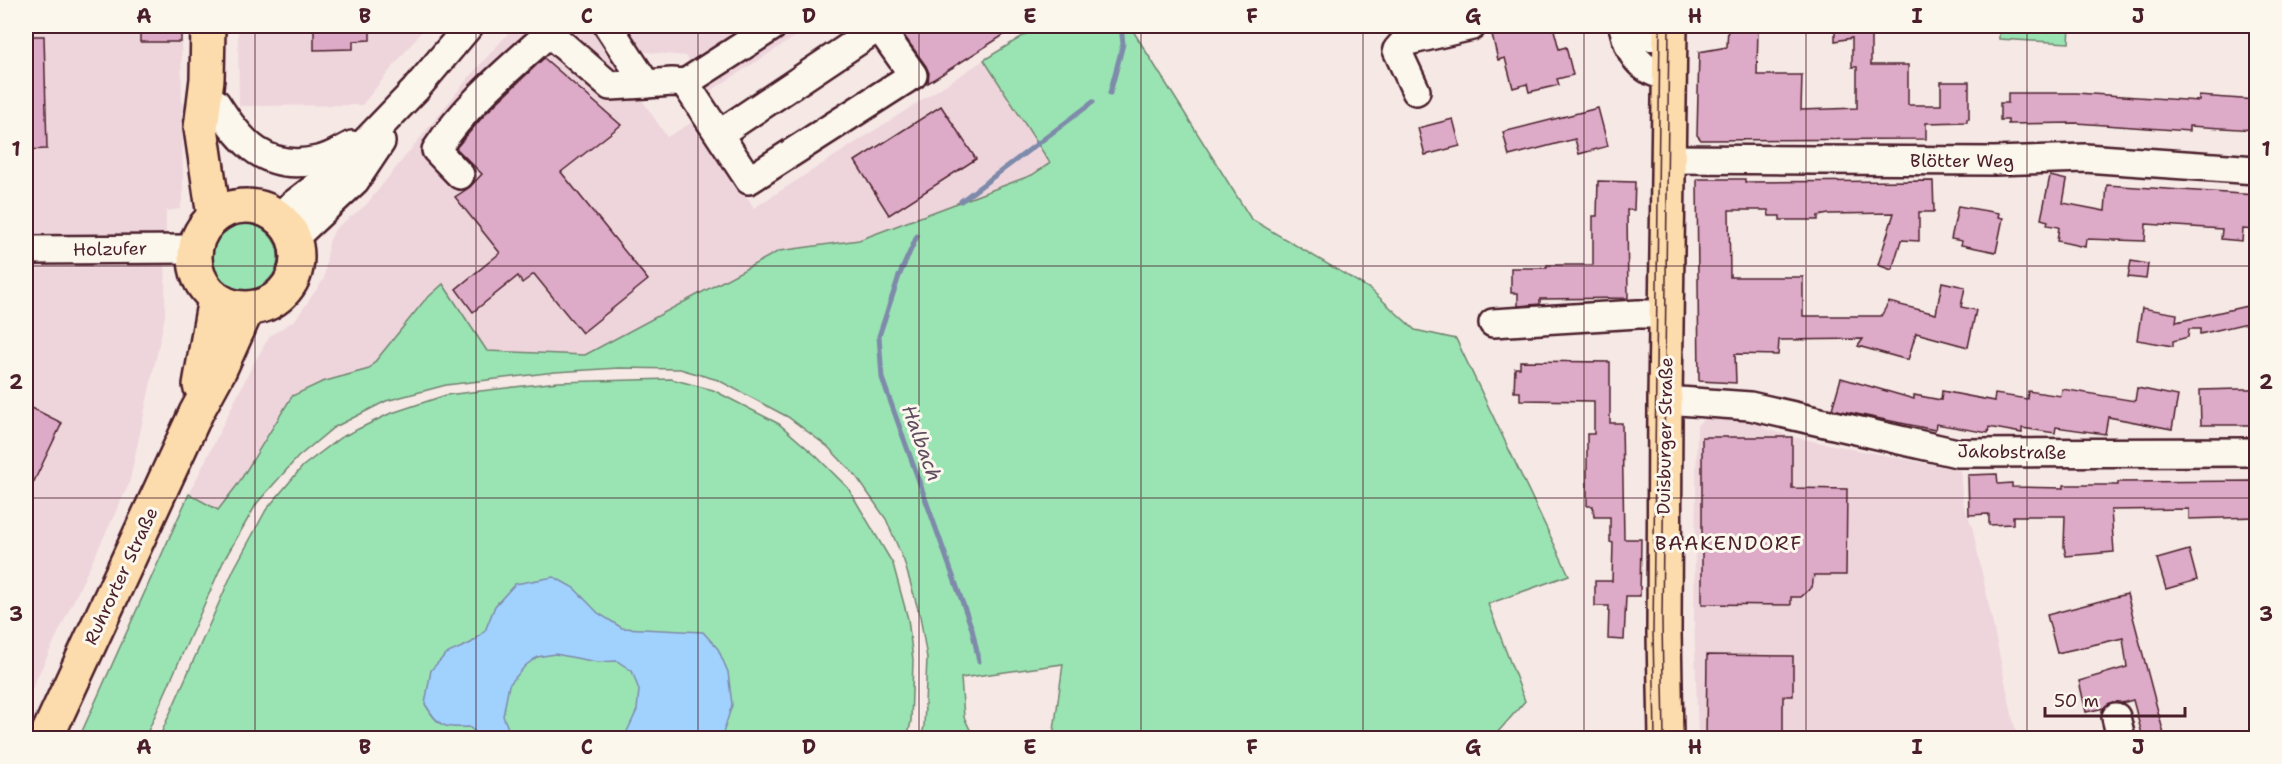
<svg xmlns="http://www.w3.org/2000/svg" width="2282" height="764" font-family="'Shantell Sans',sans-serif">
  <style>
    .built { fill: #eed5dc }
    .green { fill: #9ae4b3; stroke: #72826f; stroke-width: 1.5 }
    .water { fill: #a1d2fe; stroke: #7e8aaa; stroke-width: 1.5 }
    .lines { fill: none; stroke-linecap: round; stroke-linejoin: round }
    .stream { stroke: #7e8aaa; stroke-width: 5 }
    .building { fill: #ddaac7; stroke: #4a1f2b; stroke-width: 1.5 }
    .minor-casing { stroke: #4a1f2b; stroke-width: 32 }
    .major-casing { stroke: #4a1f2b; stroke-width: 38 }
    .minor { stroke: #fbf7ec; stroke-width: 27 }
    .major { stroke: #fcdcac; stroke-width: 33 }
    .tram { stroke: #4a1f2b; stroke-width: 1.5 }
    .grid { fill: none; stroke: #4a1f2b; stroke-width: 1.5; stroke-opacity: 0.55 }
    .labels { text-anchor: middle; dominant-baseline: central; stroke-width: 6; stroke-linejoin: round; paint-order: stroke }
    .street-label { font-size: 18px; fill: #4a1f2b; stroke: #fbf7ec }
    .water-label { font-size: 20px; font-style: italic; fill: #604c60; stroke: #fbf7ec }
    .neighbourhood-label { font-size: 20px; letter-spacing: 1.5px; fill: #4a1f2b; stroke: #fbf7ec }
    .neatline { fill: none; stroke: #4a1f2b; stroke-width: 2 }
    .grid-label { font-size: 20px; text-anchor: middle; font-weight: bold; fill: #4a1f2b }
  </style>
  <rect width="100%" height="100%" fill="#f5e8e5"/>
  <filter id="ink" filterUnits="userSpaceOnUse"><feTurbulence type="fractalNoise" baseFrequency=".0167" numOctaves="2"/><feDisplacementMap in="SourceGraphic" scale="12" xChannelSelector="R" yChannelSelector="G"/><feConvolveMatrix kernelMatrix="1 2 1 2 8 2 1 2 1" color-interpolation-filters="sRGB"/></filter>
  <g filter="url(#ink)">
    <g class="built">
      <polygon points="26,26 181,26 183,195 180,209 166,211 165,316 129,484 26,701"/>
      <polygon points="238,26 426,26 362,105 239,106"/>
      <polygon points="515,26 592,26 667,137 698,119 754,208 984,60 1051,164 1031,175 859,240 779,251 585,355 487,351 443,284 424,301 369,369 322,382 218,510 189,494 252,366 270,336 295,320 324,279 329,242 335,229 366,205 470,76"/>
      <polygon points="622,26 812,26 709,92 686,56 638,51"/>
      <polygon points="1709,415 1757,419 1764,428 1792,437 1960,470 1963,503 1972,526 2017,738 1698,738 1694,618 1697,425"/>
    </g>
    <g class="green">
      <polygon points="1039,26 1130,26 1251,219 1370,289 1415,330 1456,339 1569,575 1488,604 1525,701 1497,733 1497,738 1053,738 1063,664 961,678 964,717 974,738 921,738 924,727 927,658 920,616 904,561 886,519 856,476 828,447 788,417 718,380 680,369 619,368 555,372 446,385 386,401 333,428 298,457 257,503 224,560 145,738 79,738 189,494 218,510 238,484 292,396 322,382 369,369 424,301 443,284 487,351 585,355 779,251 859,240 1032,175 1050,163 984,60"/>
      <polygon points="1999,26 2070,26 2069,43 1999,39"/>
      <circle cx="245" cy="257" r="33"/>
      <polygon points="671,379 713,390 779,424 816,456 848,488 893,564 908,619 913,660 911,722 907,738 159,738 234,569 266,510 303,466 340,438 389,414 446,395 558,382"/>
    </g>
    <path class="water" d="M554,577L574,588L598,613L622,628L703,632L718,649L728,672L732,705L723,733L715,738H624L637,710L639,690L632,671L617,661L597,662L555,654L537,657L525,666L509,685L503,716L512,738H483L469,727C442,728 439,727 425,704L431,670L446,654L471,643L485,631L495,606L515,584Z"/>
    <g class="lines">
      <g class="stream">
        <polyline points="1110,93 1123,44 1121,26"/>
        <polyline points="961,201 1093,102"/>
        <polyline points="917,236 899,276 879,336 882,378 972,629 979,661"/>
      </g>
    </g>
    <g class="building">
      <rect x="140" y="26" width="41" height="16"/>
      <polygon points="314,26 370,26 370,40 353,41 353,49 314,50"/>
      <polygon points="897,26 1018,26 928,83 929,73 926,66"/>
      <polygon points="1490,26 1553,26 1559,49 1566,47 1573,75 1557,79 1559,85 1529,92 1527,84 1513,88 1505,58 1498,60"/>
      <polygon points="1728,26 1758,26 1757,75 1802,75 1801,110 1857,108 1857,67 1852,67 1852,38 1835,41 1835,27 1878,26 1879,32 1871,34 1871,65 1908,65 1908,105 1941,105 1941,82 1969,82 1969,119 1967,119 1967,122 1926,123 1926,139 1701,140 1697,135 1699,52 1727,47"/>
      <polygon points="26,36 44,36 47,149 26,150"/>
      <polygon points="544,58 621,125 561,172 648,280 582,333 534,274 522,283 518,276 473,312 456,289 500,253 455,197 470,187 482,174 456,148 486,113"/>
      <polygon points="2008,93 2076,93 2199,101 2199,96 2256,100 2256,130 2189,126 2189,131 2076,123 2008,124 2008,120 2000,120 2000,103 2008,103"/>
      <polygon points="941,106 976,159 889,215 855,161"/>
      <polygon points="1598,108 1608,146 1579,154 1575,139 1509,156 1503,132"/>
      <polygon points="1453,119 1460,146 1425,155 1418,128"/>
      <polygon points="2050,176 2067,180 2063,203 2105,211 2107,185 2256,195 2256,230 2243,229 2242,241 2221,239 2222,229 2146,224 2145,241 2086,239 2085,247 2057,241 2059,227 2047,225 2048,221 2041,219"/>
      <polygon points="1697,179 1745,179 1745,182 1933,181 1934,212 1919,212 1919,241 1901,240 1892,270 1878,265 1894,213 1829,214 1818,216 1818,220 1780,220 1780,216 1769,216 1768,210 1729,210 1730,277 1803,277 1803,316 1881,316 1889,302 1936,314 1942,282 1965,287 1961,307 1976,310 1968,347 1916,333 1908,360 1858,346 1863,339 1779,340 1778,355 1735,354 1736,383 1699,381"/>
      <polygon points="1598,181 1635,182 1634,210 1627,210 1628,298 1540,299 1540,304 1518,306 1518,293 1511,293 1511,268 1547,268 1547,265 1593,265 1593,216 1597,216"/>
      <polygon points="1958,206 1999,213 1998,217 2003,218 1996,252 1961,245 1962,241 1951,239"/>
      <polygon points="2131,261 2148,264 2146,279 2128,277"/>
      <polygon points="2256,304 2256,321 2200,334 2200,329 2189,329 2188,337 2173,341 2173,346 2137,340 2142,308 2177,314 2176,322"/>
      <polygon points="1520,361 1610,362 1610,423 1622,423 1624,539 1641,539 1640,596 1626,596 1624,640 1608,639 1609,606 1595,606 1595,581 1612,581 1613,543 1610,542 1610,517 1594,517 1593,506 1587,506 1587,434 1594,434 1594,401 1520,400 1520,392 1514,392 1515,368 1520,368"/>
      <polygon points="1841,378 1914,399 1914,395 1941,400 1942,391 1994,401 1995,394 2027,399 2028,391 2061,396 2062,389 2135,401 2137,388 2178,396 2172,429 2108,417 2105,434 2056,427 2055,433 2022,428 2022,433 1989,427 1988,433 1936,424 1935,430 1832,409"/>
      <polygon points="2239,389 2256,389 2256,425 2201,425 2200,390"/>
      <polygon points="26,405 62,423 26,498"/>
      <polygon points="1702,437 1792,437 1792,488 1847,489 1846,575 1814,575 1812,587 1801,597 1791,597 1791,605 1702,604"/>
      <polygon points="1997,474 1998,484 2012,483 2012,487 2064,488 2064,485 2118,485 2118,482 2256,481 2256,517 2189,519 2189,509 2111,510 2114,552 2066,556 2064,547 2065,516 2013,516 2013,524 1989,525 1989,514 1969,515 1968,475"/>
      <polygon points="2189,550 2197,580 2166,589 2157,559"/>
      <polygon points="2127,594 2165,738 2143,738 2133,700 2122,703 2112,702 2104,708 2086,712 2079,681 2127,667 2123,638 2057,653 2047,615"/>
      <polygon points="1707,655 1793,656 1793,696 1783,696 1783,738 1706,738"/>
    </g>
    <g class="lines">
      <defs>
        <g id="minor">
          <polyline points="608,26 646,84 672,82 685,83 749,180 913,75 879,27 719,134"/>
          <path d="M1623,26C1629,53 1639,72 1669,76"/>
          <path d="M1623,26C1639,38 1650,38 1670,35"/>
          <polyline points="685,83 772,27 770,26"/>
          <polyline points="1416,91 1397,50 1404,42 1472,26"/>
          <path d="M216,103C241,143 266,172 318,160C330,158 342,150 352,145"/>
          <polyline points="1667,159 1994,161 2085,158 2256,170"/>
          <path d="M460,175L436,150C466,104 509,69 549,33L610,86L646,84"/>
          <polyline points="278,216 338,170 415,90 469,26"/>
          <polyline points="294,238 355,181 381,142"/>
          <polyline points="26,250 194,249"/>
          <polyline points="1493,323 1638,314 1666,314"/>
          <polyline points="1665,400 1750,406 1957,453 2256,452"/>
          <polyline points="2116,717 2121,738"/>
        </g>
        <g id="major">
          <polyline points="208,26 207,79 201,128 214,216"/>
          <circle cx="246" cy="257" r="51"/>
          <polyline points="200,385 215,298"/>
          <polyline points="46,738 196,413 220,369 247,309"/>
          <polyline points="1666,738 1664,633 1665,400 1670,26"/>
        </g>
      </defs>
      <use href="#minor" class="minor-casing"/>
      <use href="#major" class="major-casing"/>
      <use href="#minor" class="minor"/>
      <use href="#major" class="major"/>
      <g class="tram">
        <polyline points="1655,738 1653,632 1660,26"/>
        <polyline points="1664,738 1662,621 1669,26"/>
      </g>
    </g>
  </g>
  <path class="grid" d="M255,26V738M476,26V738M698,26V738M919,26V738M1141,26V738M1363,26V738M1584,26V738M1806,26V738M2027,26V738M26,266H2256M26,498H2256"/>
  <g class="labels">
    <g class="street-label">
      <text x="1962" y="161">Blötter Weg</text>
      <text transform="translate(110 249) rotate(-1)">Holzufer</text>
      <text transform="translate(1665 436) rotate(-89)">Duisburger Straße</text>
      <text transform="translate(2012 452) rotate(1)">Jakobstraße</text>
      <text transform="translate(121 576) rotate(-65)">Ruhrorter Straße</text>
    </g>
    <g class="water-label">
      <text transform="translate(922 443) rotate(70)">Halbach</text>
    </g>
    <g class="neighbourhood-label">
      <text x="1729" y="543">BAAKENDORF</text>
    </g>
  </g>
  <rect width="2282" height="764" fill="none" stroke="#fbf7ec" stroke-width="66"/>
  <path d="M2045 707v9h140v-9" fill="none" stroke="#4a1f2b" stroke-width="3"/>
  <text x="2054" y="707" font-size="18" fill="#4a1f2b" stroke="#fbf7ec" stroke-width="4.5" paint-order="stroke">50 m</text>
  <rect x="33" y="33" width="2216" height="698" class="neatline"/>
  <g class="grid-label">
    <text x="144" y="23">A</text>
    <text x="365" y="23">B</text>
    <text x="587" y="23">C</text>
    <text x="809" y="23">D</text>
    <text x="1030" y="23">E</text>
    <text x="1252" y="23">F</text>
    <text x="1473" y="23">G</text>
    <text x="1695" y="23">H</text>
    <text x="1917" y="23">I</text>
    <text x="2138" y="23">J</text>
    <text x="16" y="156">1</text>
    <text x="2266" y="156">1</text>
    <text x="16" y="389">2</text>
    <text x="2266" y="389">2</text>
    <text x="16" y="621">3</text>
    <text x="2266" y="621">3</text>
    <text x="144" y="754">A</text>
    <text x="365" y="754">B</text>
    <text x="587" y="754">C</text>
    <text x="809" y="754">D</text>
    <text x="1030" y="754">E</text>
    <text x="1252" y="754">F</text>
    <text x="1473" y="754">G</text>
    <text x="1695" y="754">H</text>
    <text x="1917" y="754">I</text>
    <text x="2138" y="754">J</text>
  </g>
</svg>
